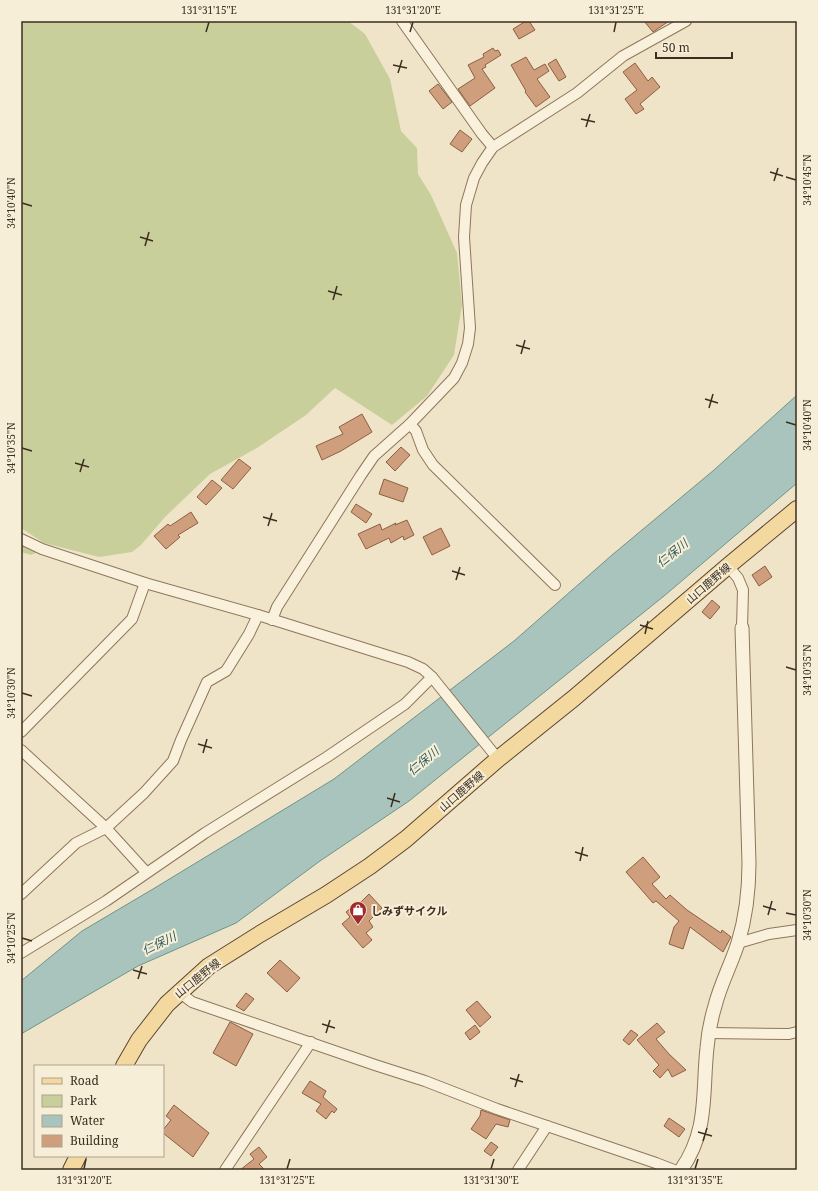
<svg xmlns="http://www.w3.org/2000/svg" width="818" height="1191" font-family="'Noto Serif','Noto Sans JP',serif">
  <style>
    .green { fill: #c9cf9b }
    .water { fill: #a9c4bc; stroke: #6f938a }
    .building { fill: #cf9f7d; stroke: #8d5f41 }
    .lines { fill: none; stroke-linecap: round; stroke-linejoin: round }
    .minor-casing { stroke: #8d765c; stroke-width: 12 }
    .tertiary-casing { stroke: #8d765c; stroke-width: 15 }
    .primary-casing { stroke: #5b4430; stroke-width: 18 }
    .minor { stroke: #faf1dc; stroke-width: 10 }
    .tertiary { stroke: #faf1dc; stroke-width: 13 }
    .primary { stroke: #f3d9a0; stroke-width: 16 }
    .ticks { fill: none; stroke: #3d2e20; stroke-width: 1.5 }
    .labels { text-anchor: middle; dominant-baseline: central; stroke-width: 4; stroke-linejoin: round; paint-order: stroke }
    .street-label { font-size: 11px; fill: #3d2e20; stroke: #f7eed8 }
    .poi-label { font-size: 11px; font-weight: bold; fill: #3d2e20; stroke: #f7eed8; text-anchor: start }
    .water-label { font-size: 12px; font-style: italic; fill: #2f5d5a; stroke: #f7eed8 }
    .neatline { fill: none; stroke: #3d2e20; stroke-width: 1.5 }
    .ticks-label { font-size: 10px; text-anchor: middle; fill: #3d2e20 }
  </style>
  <rect width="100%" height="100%" fill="#f0e4c8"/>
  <g class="green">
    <polygon points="21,21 348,21 365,34 390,79 401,131 417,148 418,174 431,195 457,253 462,305 454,355 427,396 392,425 335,388 306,415 257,448 210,474 165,517 141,545 132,552 99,557 44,543 21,528"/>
    <polygon points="21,545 38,552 31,555 21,552"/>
  </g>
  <polygon class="water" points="797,395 797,483 664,596 409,801 320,861 236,923 138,966 21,1034 21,981 82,931 153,889 334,779 514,641 612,555 714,470"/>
  <g class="building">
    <polygon points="526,21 529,21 535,30 519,39 513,29"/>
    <polygon points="644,21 669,21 653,32"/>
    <polygon points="493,48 495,51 498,50 501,55 485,65 486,67 482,69 495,88 470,106 458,89 475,78 468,65 484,57 483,54"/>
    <polygon points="526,57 534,70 545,64 549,71 537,79 550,97 536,107 525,92 526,91 511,65"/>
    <polygon points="556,59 566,77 559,81 548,64"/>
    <polygon points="635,63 648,81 652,77 660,87 640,104 644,109 636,114 625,99 637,90 623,72"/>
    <polygon points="438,84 452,102 443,109 429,91"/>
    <polygon points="460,130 472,139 462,152 450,144"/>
    <polygon points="362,414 372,432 341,451 322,460 316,446 343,434 339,427"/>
    <polygon points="401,447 410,455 395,471 386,462"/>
    <polygon points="239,459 251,468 233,489 221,480"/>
    <polygon points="384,479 408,488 403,502 379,494"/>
    <polygon points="212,480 222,488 206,505 197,497"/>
    <polygon points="356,504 372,514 366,523 351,512"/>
    <polygon points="191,512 198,523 178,535 180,537 166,549 154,536 168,524 170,526"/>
    <polygon points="407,520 414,535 404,540 403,536 391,543 389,538 366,549 358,534 380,524 382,530 396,523 395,525"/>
    <polygon points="441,528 450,546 432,555 423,537"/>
    <polygon points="765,566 772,577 759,586 752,575"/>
    <polygon points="712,600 720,607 710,619 702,612"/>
    <polygon points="643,857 660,877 652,884 666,899 670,895 687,910 721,933 722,930 731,937 723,952 690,927 683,949 669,944 674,927 679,921 656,901 653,903 626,872"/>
    <polygon points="369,894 382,908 369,921 373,927 366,933 372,940 363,948 342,924 350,917 346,912 357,903 359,904"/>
    <polygon points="280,960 300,978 287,992 267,973"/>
    <polygon points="246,993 254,999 244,1011 236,1006"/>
    <polygon points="477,1001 491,1017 480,1027 466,1010"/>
    <polygon points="230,1022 253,1034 236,1066 213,1053"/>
    <polygon points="657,1023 665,1032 656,1039 669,1054 686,1070 672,1077 668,1069 660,1078 653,1071 659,1065 637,1040"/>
    <polygon points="475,1025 480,1032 470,1040 465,1033"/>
    <polygon points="631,1030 638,1035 629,1045 623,1040"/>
    <polygon points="310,1081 326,1091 323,1097 337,1109 334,1113 332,1111 326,1119 316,1111 321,1104 302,1093"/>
    <polygon points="174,1105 209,1133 193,1157 163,1133 163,1130 171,1120 166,1116"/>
    <polygon points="481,1110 510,1120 508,1127 496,1124 486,1139 471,1129 480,1116"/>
    <polygon points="669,1118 685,1129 679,1137 664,1126"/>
    <polygon points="491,1142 498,1147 491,1156 484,1151"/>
    <polygon points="259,1147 267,1157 259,1164 265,1170 240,1170 254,1159 250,1154"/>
  </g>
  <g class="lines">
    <defs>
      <g id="minor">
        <polyline points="402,21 482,134 493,147"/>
        <polyline points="410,424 416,431 423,450 433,465 555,585"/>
        <polyline points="21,539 42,549 145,583 258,615 408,662 423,669 432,677 498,759"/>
        <polyline points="728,566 738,578 743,590 742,628"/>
        <polyline points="272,620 277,607 361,475 374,456 410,424 454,378 462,363 468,344 470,328 464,237 466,205 474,178 482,163 493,147 577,93 623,56 686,21"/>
        <polyline points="21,732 132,619 145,583"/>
        <polyline points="21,750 106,828 146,872"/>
        <polyline points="21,894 76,843 106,828 144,793 173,761 181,740 207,682 226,671 249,634 258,615"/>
        <polyline points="738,943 769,934 797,930"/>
        <polyline points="21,953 106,901 205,833 327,757 405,704 432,677"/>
        <polyline points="179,992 192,1002 375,1065 425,1081 497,1109 656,1163 674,1170"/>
        <polyline points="709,1033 789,1034 797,1032"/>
        <polyline points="225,1170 311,1042"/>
        <polyline points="518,1170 547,1126"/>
      </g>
      <path id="tertiary" d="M681,1170C709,1130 702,1093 707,1048C708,1034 711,1019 715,1006C720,985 731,965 738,943C746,917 749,890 749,863L742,628"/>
      <g id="primary">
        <polyline points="124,1066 139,1040 167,1004 209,966 260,934 326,895 370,866 406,839 498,759 574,698 728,566 797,509"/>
        <polyline points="71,1170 78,1156"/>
      </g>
    </defs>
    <use href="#minor" class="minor-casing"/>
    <use href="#tertiary" class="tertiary-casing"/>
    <use href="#primary" class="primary-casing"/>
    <use href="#minor" class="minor"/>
    <use href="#tertiary" class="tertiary"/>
    <use href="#primary" class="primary"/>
  </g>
  <path class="ticks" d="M206,32L209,22M410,32L413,22M614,32L616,22M393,65L407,68M398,73L402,60M581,119L595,122M586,127L590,114M770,172L783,176M786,177L796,180M774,181L778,168M22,203L32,206M140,237L153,241M145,246L149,232M328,291L342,295M333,300L337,286M516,345L530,349M521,354L525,340M705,399L718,403M709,408L713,394M786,422L796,425M22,448L32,451M75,463L89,467M80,472L84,459M263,517L277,521M268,526L272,513M452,571L465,575M456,580L460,567M640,625L653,629M645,634L648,621M786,667L796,670M22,693L32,696M198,744L212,748M203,753L207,739M387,798L400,802M391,807L395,793M575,852L588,856M580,861L583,847M763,906L776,910M786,913L796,915M768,915L772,901M22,938L32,941M133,970L147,974M138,979L142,966M322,1024L335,1028M326,1033L330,1020M510,1078L523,1082M515,1087L519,1074M698,1132L712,1136M703,1141L707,1128M84,1169L86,1159M287,1169L290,1159M491,1169L494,1159M695,1169L698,1159"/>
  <defs>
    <symbol id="shop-pin" viewBox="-11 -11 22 30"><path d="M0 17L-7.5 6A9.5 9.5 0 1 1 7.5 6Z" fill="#9e2a2b" stroke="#f7eed8"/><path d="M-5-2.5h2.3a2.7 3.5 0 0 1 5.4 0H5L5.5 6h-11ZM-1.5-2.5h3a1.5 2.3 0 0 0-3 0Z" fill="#fff"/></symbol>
  </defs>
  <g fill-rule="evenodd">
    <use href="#shop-pin" x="348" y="900" width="20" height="27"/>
  </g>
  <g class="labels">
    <g class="street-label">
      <text transform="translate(708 583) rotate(-41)">山口鹿野線</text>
      <text transform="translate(461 791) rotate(-41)">山口鹿野線</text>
      <text transform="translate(197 978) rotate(-39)">山口鹿野線</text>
    </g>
    <g class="poi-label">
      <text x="371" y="910">しみずサイクル</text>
    </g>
    <g class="water-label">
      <text transform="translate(672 553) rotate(-39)">仁保川</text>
      <text transform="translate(423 761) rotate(-40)">仁保川</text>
      <text transform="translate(159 943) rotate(-26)">仁保川</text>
    </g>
  </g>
  <rect width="818" height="1191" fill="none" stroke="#f7eed8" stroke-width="44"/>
  <rect x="34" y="1065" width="130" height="92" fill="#f7eed8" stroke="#ada18e"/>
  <rect x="42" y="1078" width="20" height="6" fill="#f3d9a0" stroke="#ada18e"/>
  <text x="70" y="1085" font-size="12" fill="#3d2e20">Road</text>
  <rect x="42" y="1095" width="20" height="12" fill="#c9cf9b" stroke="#ada18e"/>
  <text x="70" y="1105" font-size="12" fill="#3d2e20">Park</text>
  <rect x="42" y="1115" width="20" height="12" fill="#a9c4bc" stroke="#ada18e"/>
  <text x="70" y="1125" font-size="12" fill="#3d2e20">Water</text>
  <rect x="42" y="1135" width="20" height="12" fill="#cf9f7d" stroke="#ada18e"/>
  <text x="70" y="1145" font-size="12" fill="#3d2e20">Building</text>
  <path d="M656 52v6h76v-6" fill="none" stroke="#3d2e20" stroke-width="2"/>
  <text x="662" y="52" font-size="12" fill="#3d2e20" stroke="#f7eed8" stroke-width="3" paint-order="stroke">50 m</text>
  <rect x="22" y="22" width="774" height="1147" class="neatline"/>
  <g class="ticks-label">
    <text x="209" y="14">131°31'15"E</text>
    <text x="413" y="14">131°31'20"E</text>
    <text x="616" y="14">131°31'25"E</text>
    <text transform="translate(807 180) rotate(-90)" y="4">34°10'45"N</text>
    <text transform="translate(11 203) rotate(-90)" y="4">34°10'40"N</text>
    <text transform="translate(807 425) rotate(-90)" y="4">34°10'40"N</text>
    <text transform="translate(11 448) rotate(-90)" y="4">34°10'35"N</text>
    <text transform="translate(807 670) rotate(-90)" y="4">34°10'35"N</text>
    <text transform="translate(11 693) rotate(-90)" y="4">34°10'30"N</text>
    <text transform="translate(807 915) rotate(-90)" y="4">34°10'30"N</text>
    <text transform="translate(11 938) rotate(-90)" y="4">34°10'25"N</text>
    <text x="84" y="1184">131°31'20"E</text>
    <text x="287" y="1184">131°31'25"E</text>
    <text x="491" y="1184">131°31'30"E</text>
    <text x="695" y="1184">131°31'35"E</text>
  </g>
</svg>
